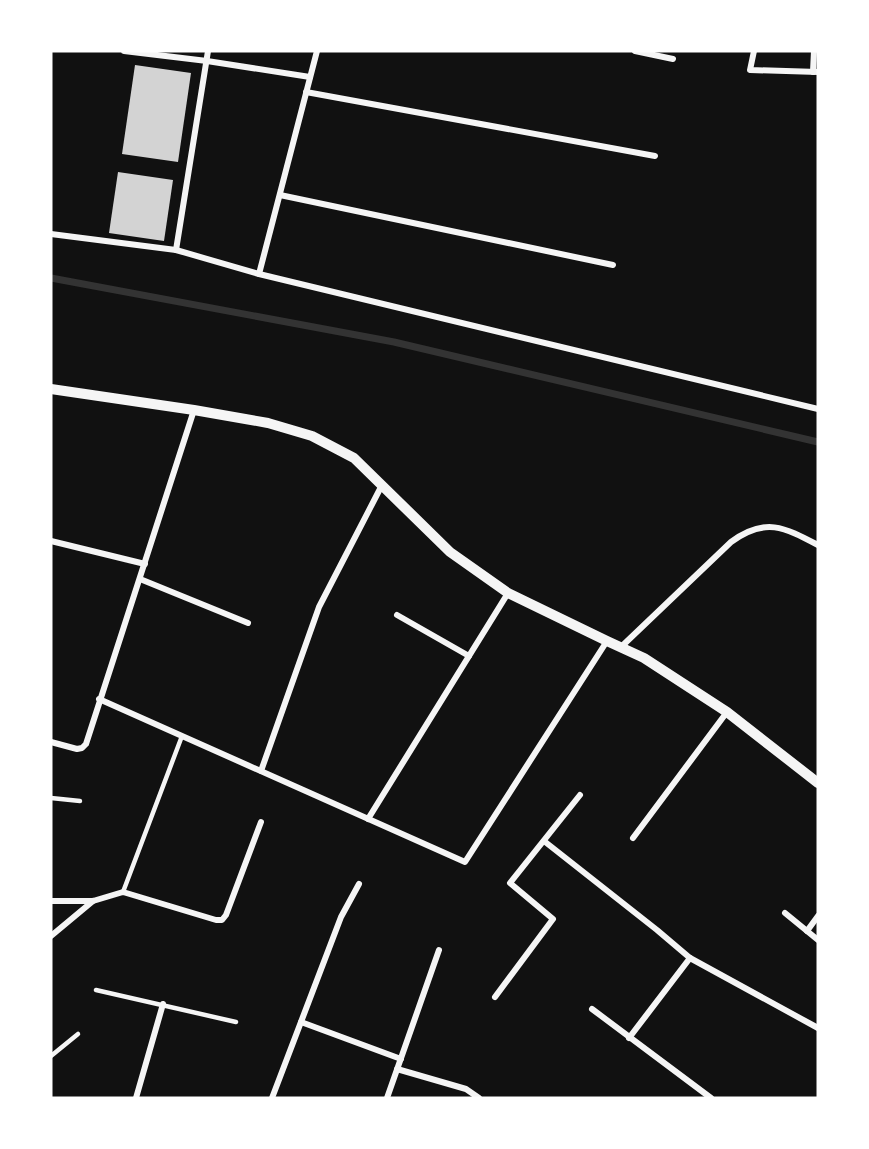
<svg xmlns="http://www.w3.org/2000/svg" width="869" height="1149" font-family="Helvetica,sans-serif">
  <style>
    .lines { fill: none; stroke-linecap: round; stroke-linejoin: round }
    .stream { stroke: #333; stroke-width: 7 }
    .building { fill: #d3d3d3 }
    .service { stroke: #f5f5f5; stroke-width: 4.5 }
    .minor { stroke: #f5f5f5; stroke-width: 6 }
    .tertiary { stroke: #f5f5f5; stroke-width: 10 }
  </style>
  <rect width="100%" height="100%" fill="#111"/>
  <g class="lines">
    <polyline class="stream" points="51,278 394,342 818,442"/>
  </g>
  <g class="building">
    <polygon points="135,65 191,73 178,162 122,154"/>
    <polygon points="118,172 173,180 164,241 109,233"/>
  </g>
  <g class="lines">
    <g class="service">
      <polyline points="51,798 80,801"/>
      <polyline points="123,892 182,736"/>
      <polyline points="96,990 236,1022"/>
      <polyline points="51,1056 78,1034"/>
    </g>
    <g class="minor">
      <polyline points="124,51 207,61 310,77"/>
      <polyline points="635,51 673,59"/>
      <polyline points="754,51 750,70 818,72"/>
      <polyline points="813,72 814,51"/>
      <polyline points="306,92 655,156"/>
      <polyline points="280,195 613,265"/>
      <polyline points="51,234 176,250 259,274 818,409"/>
      <polyline points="176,250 208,51"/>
      <polyline points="259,274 317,51"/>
      <polyline points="51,541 145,564"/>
      <polyline points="140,579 248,623"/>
      <polyline points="397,615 469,656"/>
      <path d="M621,647L731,542C765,517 784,527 818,545"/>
      <polyline points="99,699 465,862 607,641"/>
      <polyline points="51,742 77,749 82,748 86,744 194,410"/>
      <polyline points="261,771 319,607 382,485"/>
      <polyline points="368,819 508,593"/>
      <polyline points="633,838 727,712"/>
      <polyline points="544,841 657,930 690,958 818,1028"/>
      <polyline points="51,901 93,901 123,892 216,920 222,920 226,915 261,822"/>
      <polyline points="785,913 818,940"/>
      <polyline points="807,931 818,916"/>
      <polyline points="51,936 93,901"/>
      <polyline points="495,997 553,919 510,883 580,795"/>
      <polyline points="592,1009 711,1098"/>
      <polyline points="301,1022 401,1059"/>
      <polyline points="629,1038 690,958"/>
      <polyline points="397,1069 466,1089 479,1098"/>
      <polyline points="136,1098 163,1004"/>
      <polyline points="272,1098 341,917 359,884"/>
      <polyline points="387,1098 439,950"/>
    </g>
    <polyline class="tertiary" points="51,389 194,410 268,423 312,436 354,458 450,552 508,593 607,641 644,658 727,712 818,783"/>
  </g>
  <rect width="869" height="1149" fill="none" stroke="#ffffff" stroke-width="105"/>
</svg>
